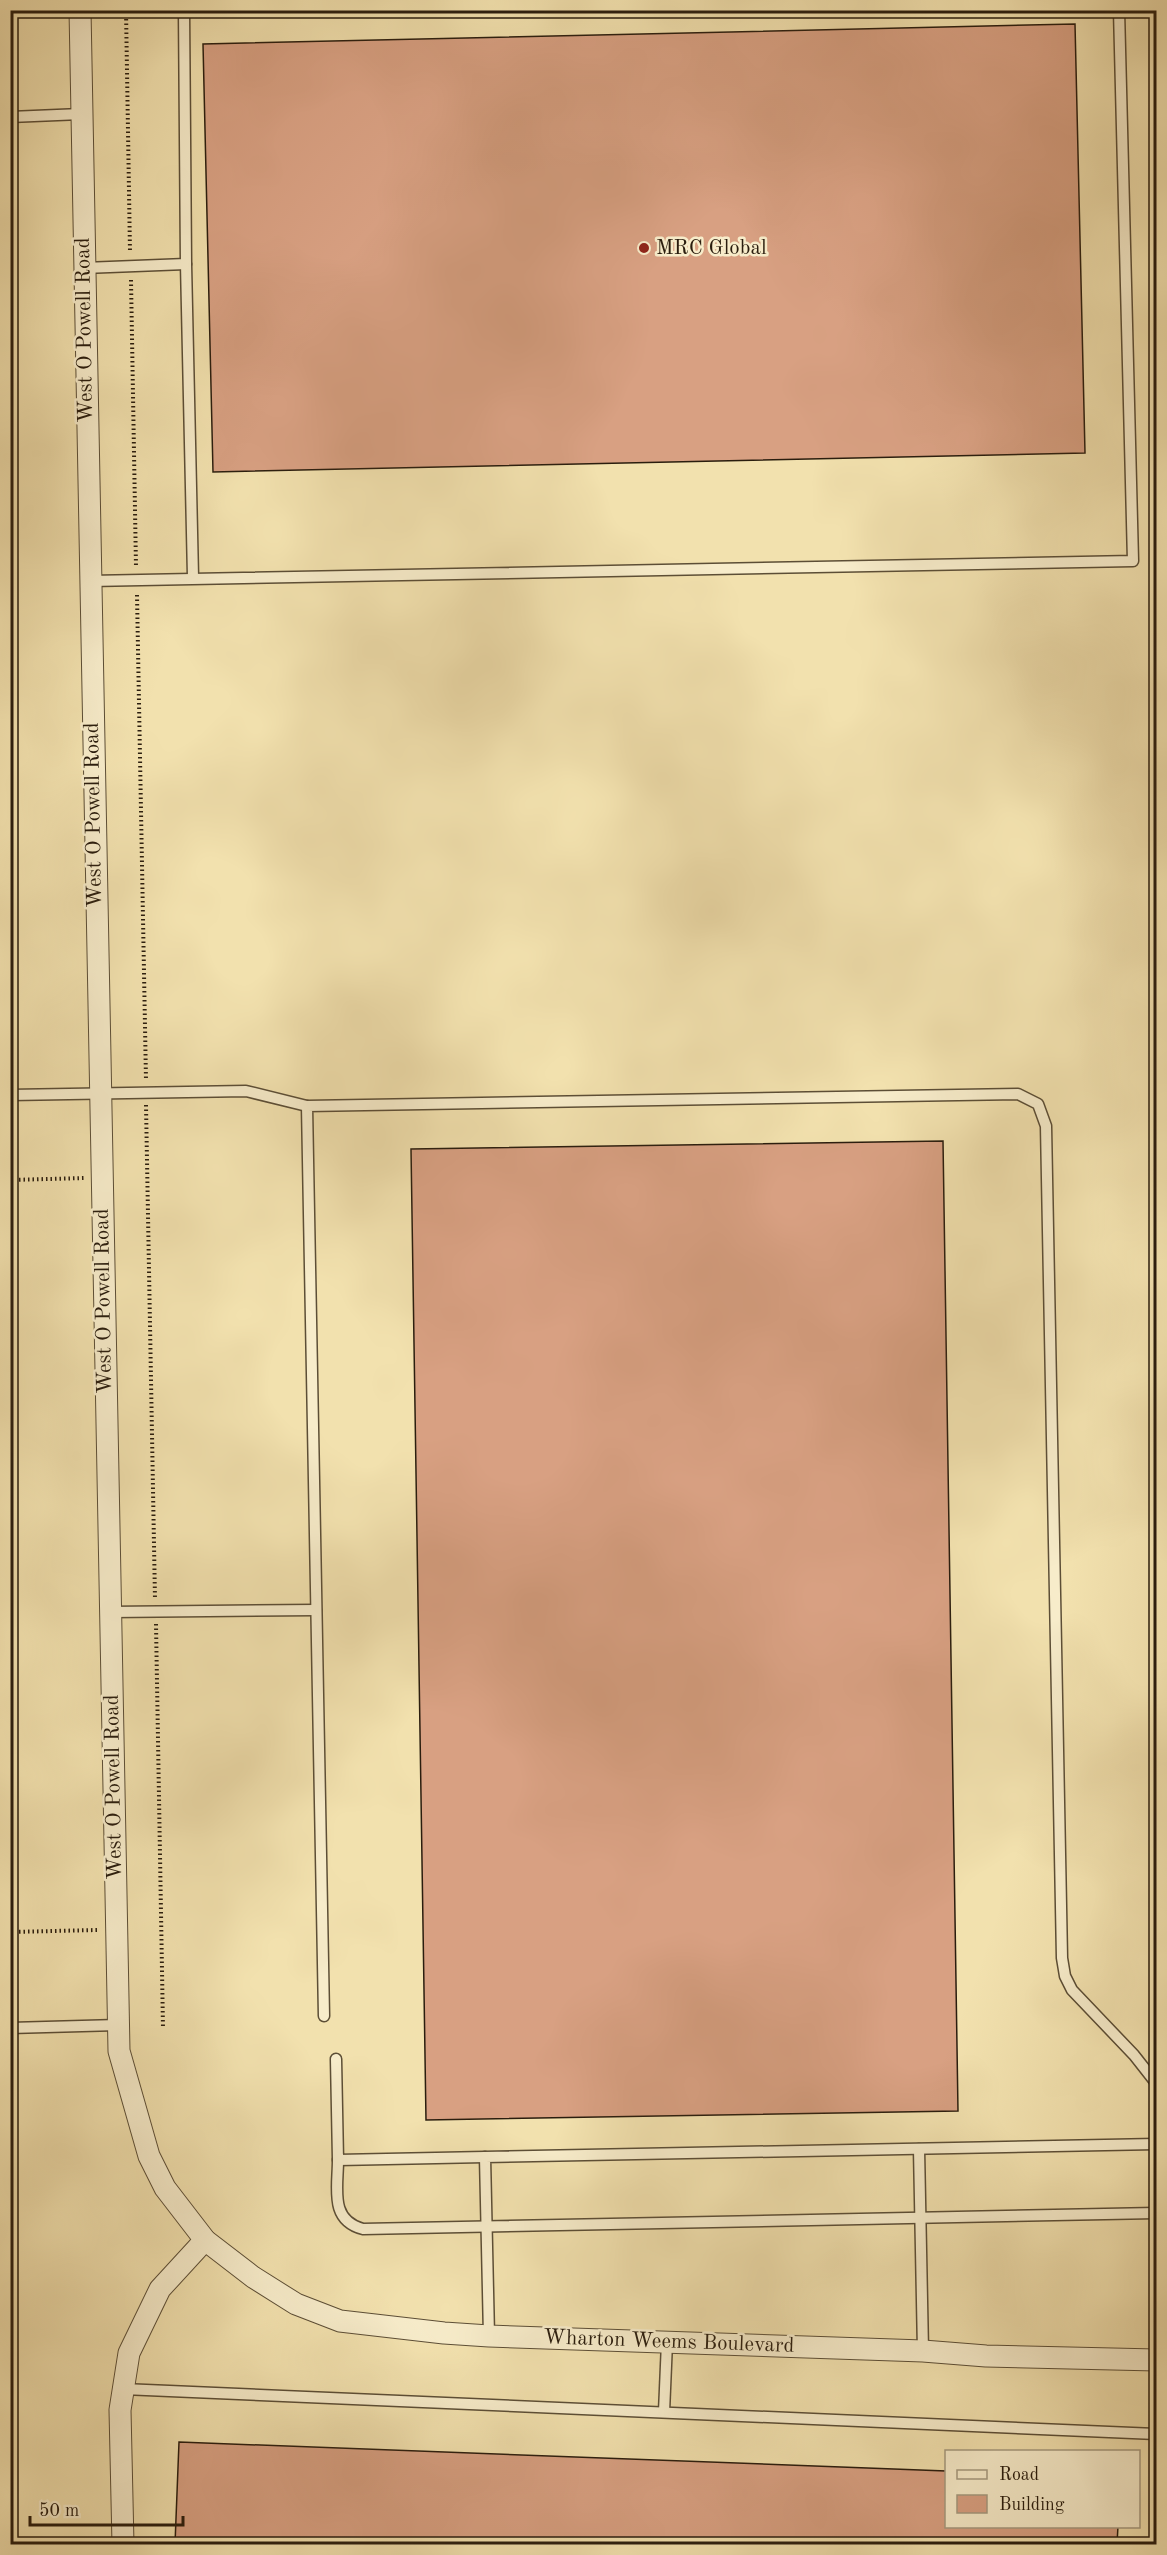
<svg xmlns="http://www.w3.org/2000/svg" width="1167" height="2555" font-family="'Old Standard TT',serif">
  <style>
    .building { fill: #d8a082; stroke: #2a1d0e; stroke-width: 1.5 }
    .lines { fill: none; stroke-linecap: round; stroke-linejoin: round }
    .service-casing { stroke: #5c4e36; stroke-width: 13 }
    .minor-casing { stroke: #5c4e36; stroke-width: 23 }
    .path { stroke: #2a1d0e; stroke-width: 4; stroke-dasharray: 1.5 3; stroke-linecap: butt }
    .service { stroke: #f7ecca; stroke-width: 10 }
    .minor { stroke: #f7ecca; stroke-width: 21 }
    .poi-dot { fill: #8f2418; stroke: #f7ecca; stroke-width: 2 }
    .labels { text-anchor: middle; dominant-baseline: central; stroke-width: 5; stroke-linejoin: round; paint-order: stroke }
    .poi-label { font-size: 21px; fill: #2a1d0e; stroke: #f7ecca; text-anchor: start }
    .street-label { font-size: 21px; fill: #2a1d0e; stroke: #f7ecca }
  </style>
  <rect width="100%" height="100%" fill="#f2e1ae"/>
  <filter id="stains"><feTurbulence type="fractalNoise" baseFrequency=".00333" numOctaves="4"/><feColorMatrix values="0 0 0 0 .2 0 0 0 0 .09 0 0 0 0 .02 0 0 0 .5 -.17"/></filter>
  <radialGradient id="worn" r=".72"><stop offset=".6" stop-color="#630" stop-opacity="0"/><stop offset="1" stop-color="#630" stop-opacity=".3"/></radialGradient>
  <g class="building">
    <polygon points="1075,24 1085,453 213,472 203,44"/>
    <polygon points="943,1141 958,2111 426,2120 411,1149"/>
    <polygon points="179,2442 946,2471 946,2526 1118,2526 1117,2544 175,2544"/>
  </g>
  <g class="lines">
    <defs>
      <g id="service">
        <polyline points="10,117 81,114"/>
        <polyline points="186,264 193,577"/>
        <polyline points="84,268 186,264 184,10"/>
        <polyline points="90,581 1133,561 1119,10"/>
        <polyline points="10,1095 246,1091 307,1106"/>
        <polyline points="110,1612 316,1610"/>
        <polyline points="324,2016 307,1106 1018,1094 1038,1104 1046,1126 1062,1958 1065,1976 1072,1990 1134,2055 1156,2083"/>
        <polyline points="10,2028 118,2025"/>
        <polyline points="336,2059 338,2160 485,2157"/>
        <polyline points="919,2149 923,2351"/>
        <path d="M338,2160C338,2188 329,2220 363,2229L1156,2213"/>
        <polyline points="489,2336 485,2157 1156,2144"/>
        <polyline points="123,2389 1156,2434"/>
        <polyline points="664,2412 667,2342"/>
      </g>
      <g id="minor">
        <polyline points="80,10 119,2051 149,2156 165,2188 205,2240 253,2277 296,2304 340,2321 444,2333 489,2336 923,2351 986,2356 1156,2360"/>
        <polyline points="123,2544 120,2410 129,2353 160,2289 205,2240"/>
      </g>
    </defs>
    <use href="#service" class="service-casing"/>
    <use href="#minor" class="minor-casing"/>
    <g class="path">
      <polyline points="126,10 130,252"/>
      <polyline points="131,280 136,567"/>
      <polyline points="137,595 146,1080"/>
      <polyline points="146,1105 155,1599"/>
      <polyline points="10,1180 85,1178"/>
      <polyline points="156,1624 163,2028"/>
      <polyline points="10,1932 97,1930"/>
    </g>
    <use href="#service" class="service"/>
    <use href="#minor" class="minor"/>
  </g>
  <circle class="poi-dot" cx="644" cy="248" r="6"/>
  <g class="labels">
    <g class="poi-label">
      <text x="656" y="248">MRC Global</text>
    </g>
    <g class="street-label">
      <text transform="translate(85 330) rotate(-91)">West O Powell Road</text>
      <text transform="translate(94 815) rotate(-91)">West O Powell Road</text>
      <text transform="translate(104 1301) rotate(-91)">West O Powell Road</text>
      <text transform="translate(114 1787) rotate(-91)">West O Powell Road</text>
      <text transform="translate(669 2342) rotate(2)">Wharton Weems Boulevard</text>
    </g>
  </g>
  <rect width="1167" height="2555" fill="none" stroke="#f2e1ae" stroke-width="36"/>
  <rect x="12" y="12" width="1143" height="2531" fill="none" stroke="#2a1d0e" stroke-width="3"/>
  <rect x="18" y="18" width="1131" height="2519" fill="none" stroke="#2a1d0e" stroke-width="1.5"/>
  <rect x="945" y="2450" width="195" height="78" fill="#f7ecca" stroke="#a5997f" stroke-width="1.5"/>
  <rect x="957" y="2470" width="30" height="9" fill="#f7ecca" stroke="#a5997f" stroke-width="1.5"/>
  <text x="999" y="2480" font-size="18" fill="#2a1d0e">Road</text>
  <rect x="957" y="2495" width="30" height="18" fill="#d8a082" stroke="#a5997f" stroke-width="1.5"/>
  <text x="999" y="2510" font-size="18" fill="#2a1d0e">Building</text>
  <path d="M30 2516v9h153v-9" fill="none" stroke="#2a1d0e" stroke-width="3"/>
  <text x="39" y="2516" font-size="18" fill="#2a1d0e" stroke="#f7ecca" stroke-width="4.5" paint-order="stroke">50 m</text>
  <rect width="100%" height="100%" filter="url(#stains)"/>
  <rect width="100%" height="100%" fill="url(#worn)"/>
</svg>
